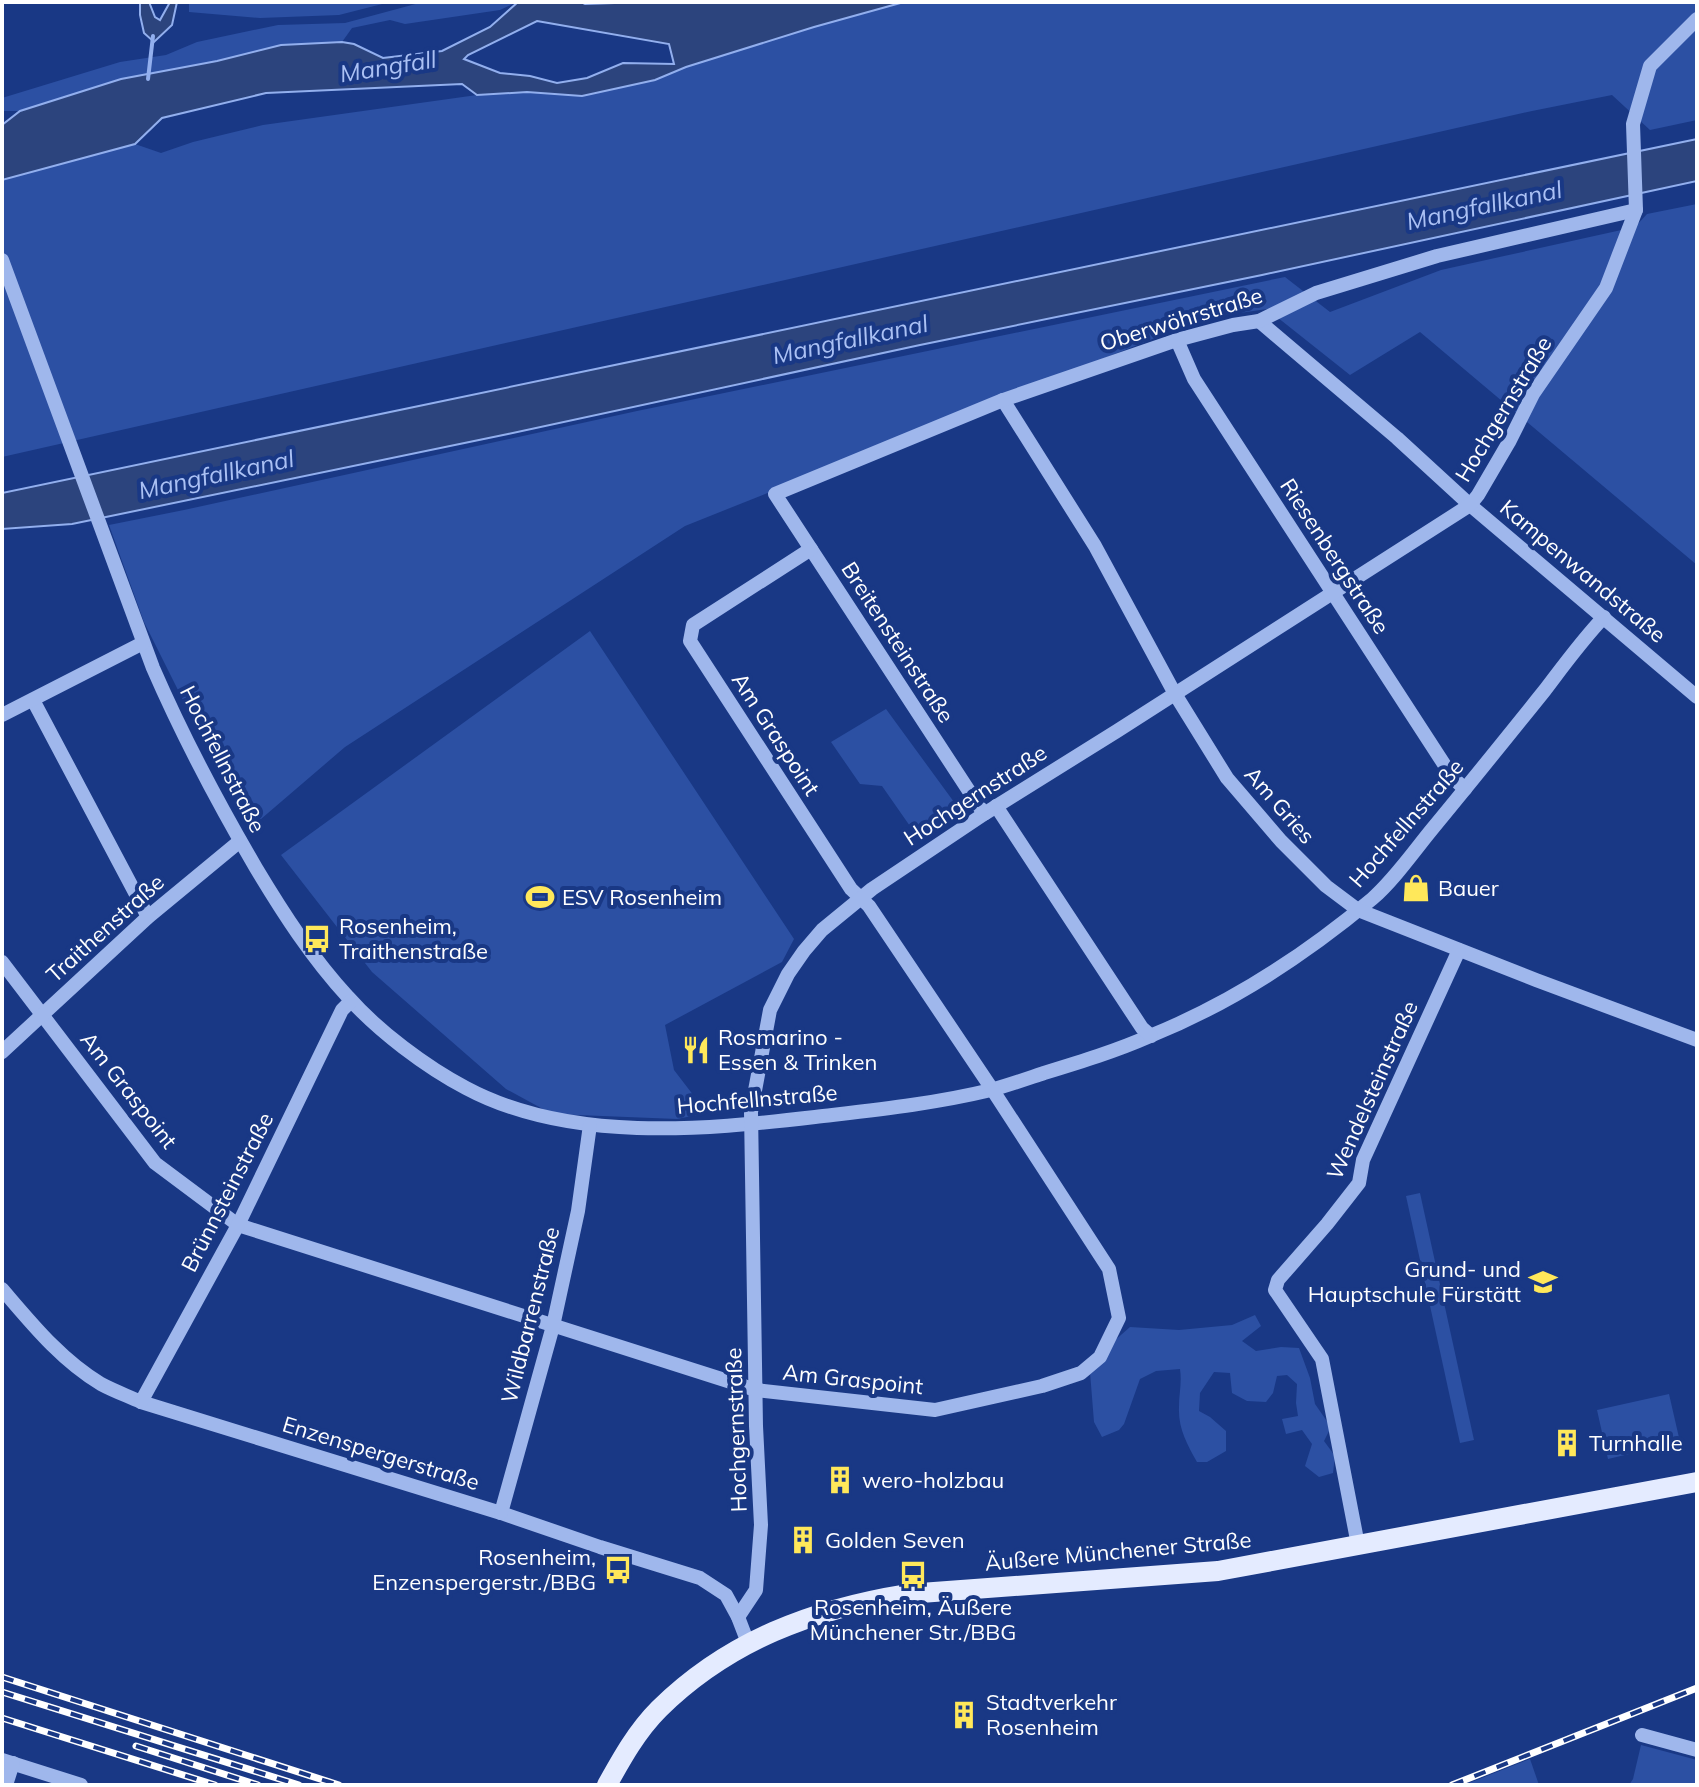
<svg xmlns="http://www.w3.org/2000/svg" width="1699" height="1787" font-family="Mulish,sans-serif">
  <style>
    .green { fill: #2c50a3 }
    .water { fill: #2c447d; stroke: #92afee; stroke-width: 2; fill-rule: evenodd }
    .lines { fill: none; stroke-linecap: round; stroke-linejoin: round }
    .stream { stroke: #92afee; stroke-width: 4 }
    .minor { stroke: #9fb7ec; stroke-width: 14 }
    .major { stroke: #e4ebff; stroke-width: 20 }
    .rail-casing { stroke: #fff; stroke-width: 7 }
    .rail { stroke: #193885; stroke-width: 4; stroke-dasharray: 12; stroke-linecap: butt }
    .labels { text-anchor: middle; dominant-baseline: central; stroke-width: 8; stroke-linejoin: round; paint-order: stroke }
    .street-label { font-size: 22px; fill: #fff; stroke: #193885 }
    .poi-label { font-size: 22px; fill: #fff; stroke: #193885; text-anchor: start }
    .water-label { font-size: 24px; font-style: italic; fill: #abc1f4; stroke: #193885 }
  </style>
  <rect width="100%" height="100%" fill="#193885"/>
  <g class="green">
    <polygon points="189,2 390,2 339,15 260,18 189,12"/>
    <polygon points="423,2 517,2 500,10 405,24 390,20 352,28 342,42 281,45 217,61 121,79 20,111 2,111 2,98 120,62 166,55 197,42 278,25 345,23"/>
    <polygon points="904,2 1697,2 1697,120 1650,130 1612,95 1532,111 2,457 2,180 135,144 161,153 193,142 263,125 477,95 655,80 686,67 814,27"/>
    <polygon points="1697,204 1697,565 1420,332 1350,375 1267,309 1205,318 685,526 345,747 254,825 210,754 144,622 109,525 184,510 637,411 1285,277 1330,312 1441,270 1635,227 1647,214"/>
    <polygon points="590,631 794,939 782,962 665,1025 674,1070 707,1113 677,1119 552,1114 506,1089 372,972 281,855"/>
    <polygon points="886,709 962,813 919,839 882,786 860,784 831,742"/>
    <polygon points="1420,1193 1474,1440 1460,1443 1406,1196"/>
    <path d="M1255,1315L1261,1326L1242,1341L1256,1351L1281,1347L1299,1348L1310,1378L1315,1404L1331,1427L1324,1441L1335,1456L1333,1473L1319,1477L1305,1466L1312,1444L1302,1430L1286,1434L1282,1419L1298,1416L1296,1403L1297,1384L1287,1375L1277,1376L1273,1393L1266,1402L1247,1401L1232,1393L1230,1373L1214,1372L1200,1393L1199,1411L1210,1417L1226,1431V1451L1207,1462H1197C1187,1444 1178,1428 1179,1407C1179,1393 1182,1383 1180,1369L1156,1371L1140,1379L1124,1424L1119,1430L1102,1437L1094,1422L1090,1372L1113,1342L1130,1327L1179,1330L1232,1325Z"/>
    <polygon points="1669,1394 1680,1442 1608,1459 1597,1410"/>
    <polygon points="1641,1745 1697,1760 1697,1785 1629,1785 1633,1779"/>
    <polygon points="1530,1759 1539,1785 1464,1785"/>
  </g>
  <g class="water">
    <polygon points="140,2 149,2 155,17 160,20 170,2 177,2 172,25 154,42 144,33 140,15"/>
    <path d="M518,2H581L585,4L644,2H904L814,27L686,67L655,80L582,96L527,92L477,95L462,84L266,93L162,118L135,144L2,180V125L20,111L121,79L217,61L281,45L342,42L354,44L383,58L442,51L490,27ZM537,21L669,44L674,64L623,63L587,78L557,83L530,76L500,73L464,59L468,55Z"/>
    <polygon points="1697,139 1697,181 1262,275 920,345 508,434 72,524 2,529 2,493"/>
  </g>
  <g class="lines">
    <polyline class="stream" points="148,79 153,36"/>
    <g class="minor">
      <path d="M2,260L153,668C183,737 218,803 256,868C283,913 312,958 348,997C378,1031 426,1067 466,1088C569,1143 703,1130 815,1117C874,1110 933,1104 991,1090C1009,1085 1026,1079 1044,1073C1080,1062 1116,1051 1150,1036C1232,1003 1305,955 1372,899C1394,880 1414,851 1433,828C1471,782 1508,736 1545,690C1564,665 1582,640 1604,617"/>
      <polyline points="1259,321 1397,438 1470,505 1697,697"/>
      <polyline points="1177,340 1194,379 1453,778 1465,789"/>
      <polyline points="1003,400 1095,546 1175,694 1227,778 1281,841 1326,886 1358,910 1536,980 1697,1040"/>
      <polyline points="33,700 148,917"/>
      <polyline points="2,715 143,643"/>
      <polyline points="996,806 1142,1028 1151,1036"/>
      <polyline points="984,814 775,494 1003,400 1177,340 1233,325 1259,321 1316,293 1437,256 1636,210"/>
      <polyline points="2,962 155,1163 238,1225 756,1390 935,1410 1042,1386 1081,1373 1100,1357 1119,1318 1109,1269 992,1089 869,906 851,889 690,641 693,625 811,549"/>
      <polyline points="2,1052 148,917 240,841"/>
      <path d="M2,1289C32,1324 61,1360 101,1384C114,1391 128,1396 141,1402L501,1513L600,1547L700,1578L726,1595L738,1617L748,1643"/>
      <polyline points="141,1402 238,1225 342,1010 351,1001"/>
      <polyline points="501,1513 553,1326 578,1211 590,1125"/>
      <polyline points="1358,1545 1322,1359 1275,1290 1278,1280 1327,1224 1359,1183 1363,1160 1459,950"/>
      <polyline points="738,1617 756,1590 761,1525 756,1426 751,1112 770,1010 788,974 804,951 822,930 872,889 984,814 1117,731 1470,505 1478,495 1509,442 1533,394 1606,288 1636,210 1633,124 1650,66 1697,19"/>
      <polyline points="1642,1735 1697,1750"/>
      <polyline points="2,1760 81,1785"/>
      <polyline points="6,1785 13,1763"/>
    </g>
    <path class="major" d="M607,1785C622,1758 637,1731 659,1709C728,1641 813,1609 907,1594L1218,1571L1697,1482"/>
    <defs>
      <g id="rail">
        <polyline points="2,1677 339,1785"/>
        <polyline points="2,1692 299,1785"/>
        <polyline points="2,1718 215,1785"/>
        <polyline points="136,1746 258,1785"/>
        <polyline points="1452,1785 1697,1688"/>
      </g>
    </defs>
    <use href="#rail" class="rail-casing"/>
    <use href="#rail" class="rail"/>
  </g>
  <defs>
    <symbol id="shop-bare" viewBox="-9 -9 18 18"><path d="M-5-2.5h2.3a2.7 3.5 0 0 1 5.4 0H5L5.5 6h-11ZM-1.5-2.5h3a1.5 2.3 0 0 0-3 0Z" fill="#ffe85a" stroke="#193885" stroke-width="2.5" paint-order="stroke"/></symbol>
    <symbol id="stadium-bare" viewBox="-9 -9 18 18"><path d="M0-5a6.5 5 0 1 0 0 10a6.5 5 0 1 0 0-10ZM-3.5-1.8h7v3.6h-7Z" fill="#ffe85a" stroke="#193885" stroke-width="2.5" paint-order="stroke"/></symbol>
    <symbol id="bus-bare" viewBox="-9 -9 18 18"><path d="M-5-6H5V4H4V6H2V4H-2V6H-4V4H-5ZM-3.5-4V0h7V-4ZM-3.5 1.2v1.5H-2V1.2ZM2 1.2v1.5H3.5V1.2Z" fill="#ffe85a" stroke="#193885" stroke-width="2.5" paint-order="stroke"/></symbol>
    <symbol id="restaurant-bare" viewBox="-9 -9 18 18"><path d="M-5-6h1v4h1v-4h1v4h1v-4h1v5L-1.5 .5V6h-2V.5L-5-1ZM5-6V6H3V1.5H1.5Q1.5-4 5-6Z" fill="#ffe85a" stroke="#193885" stroke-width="2.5" paint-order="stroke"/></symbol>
    <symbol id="school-bare" viewBox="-9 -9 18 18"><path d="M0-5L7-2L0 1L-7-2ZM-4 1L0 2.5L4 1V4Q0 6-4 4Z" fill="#ffe85a" stroke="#193885" stroke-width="2.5" paint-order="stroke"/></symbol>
    <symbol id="building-bare" viewBox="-9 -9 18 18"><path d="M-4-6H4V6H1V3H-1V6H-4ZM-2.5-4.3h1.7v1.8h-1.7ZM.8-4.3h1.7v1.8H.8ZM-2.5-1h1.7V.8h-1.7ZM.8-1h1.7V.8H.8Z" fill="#ffe85a" stroke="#193885" stroke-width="2.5" paint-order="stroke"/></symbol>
  </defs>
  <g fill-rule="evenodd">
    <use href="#shop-bare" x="1396" y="868" width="40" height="40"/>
    <use href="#stadium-bare" x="520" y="877" width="40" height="40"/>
    <use href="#bus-bare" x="297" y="919" width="40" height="40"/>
    <use href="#restaurant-bare" x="676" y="1030" width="40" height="40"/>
    <use href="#school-bare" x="1523" y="1262" width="40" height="40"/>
    <use href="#building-bare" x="1547" y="1423" width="40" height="40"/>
    <use href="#building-bare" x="820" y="1460" width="40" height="40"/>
    <use href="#building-bare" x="783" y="1520" width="40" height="40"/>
    <use href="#bus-bare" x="598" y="1550" width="40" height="40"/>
    <use href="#bus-bare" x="893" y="1555" width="40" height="40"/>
    <use href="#building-bare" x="944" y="1695" width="40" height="40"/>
  </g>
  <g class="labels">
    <g class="street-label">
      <text transform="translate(1181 319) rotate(-17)">Oberwöhrstraße</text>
      <text transform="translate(1503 409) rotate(-59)">Hochgernstraße</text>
      <text transform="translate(1335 556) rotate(57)">Riesenbergstraße</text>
      <text transform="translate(1583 571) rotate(40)">Kampenwandstraße</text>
      <text transform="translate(898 642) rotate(57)">Breitensteinstraße</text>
      <text transform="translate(776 734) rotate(57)">Am Graspoint</text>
      <text transform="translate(223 759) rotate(63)">Hochfellnstraße</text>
      <text transform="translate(975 795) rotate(-33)">Hochgernstraße</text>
      <text transform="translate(1280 805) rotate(49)">Am Gries</text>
      <text transform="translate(1406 823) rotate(-49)">Hochfellnstraße</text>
      <text transform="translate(105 928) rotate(-42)">Traithenstraße</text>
      <text transform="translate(129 1090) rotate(52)">Am Graspoint</text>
      <text transform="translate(1372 1090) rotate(-66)">Wendelsteinstraße</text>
      <text transform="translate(757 1099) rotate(-5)">Hochfellnstraße</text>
      <text transform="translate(227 1192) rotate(-63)">Brünnsteinstraße</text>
      <text transform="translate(530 1315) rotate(-76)">Wildbarrenstraße</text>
      <text transform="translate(853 1379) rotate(6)">Am Graspoint</text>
      <text transform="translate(736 1430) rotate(-92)">Hochgernstraße</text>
      <text transform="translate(381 1453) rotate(17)">Enzenspergerstraße</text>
      <text transform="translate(1118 1551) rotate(-5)">Äußere Münchener Straße</text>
    </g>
    <g class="poi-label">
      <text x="1438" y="888">Bauer</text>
      <text x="562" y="897">ESV Rosenheim</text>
      <text x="339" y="926">Rosenheim,<tspan x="339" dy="25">Traithenstraße</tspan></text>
      <text x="718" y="1037">Rosmarino -<tspan x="718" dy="25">Essen &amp; Trinken</tspan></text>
      <text x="1521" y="1269" text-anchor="end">Grund- und<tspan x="1521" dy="25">Hauptschule Fürstätt</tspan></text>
      <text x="1589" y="1443">Turnhalle</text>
      <text x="862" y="1480">wero-holzbau</text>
      <text x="825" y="1540">Golden Seven</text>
      <text x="596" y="1557" text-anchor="end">Rosenheim,<tspan x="596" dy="25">Enzenspergerstr./BBG</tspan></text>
      <text x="913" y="1607" text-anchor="middle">Rosenheim, Äußere<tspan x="913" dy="25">Münchener Str./BBG</tspan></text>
      <text x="986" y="1702">Stadtverkehr<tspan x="986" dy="25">Rosenheim</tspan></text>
    </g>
    <g class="water-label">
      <text transform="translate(388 66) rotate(-9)">Mangfall</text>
      <text transform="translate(1484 205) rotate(-12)">Mangfallkanal</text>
      <text transform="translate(850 339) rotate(-12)">Mangfallkanal</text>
      <text transform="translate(216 474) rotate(-12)">Mangfallkanal</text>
    </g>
  </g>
  <rect width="1699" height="1787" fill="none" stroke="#ffffff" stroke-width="8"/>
</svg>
